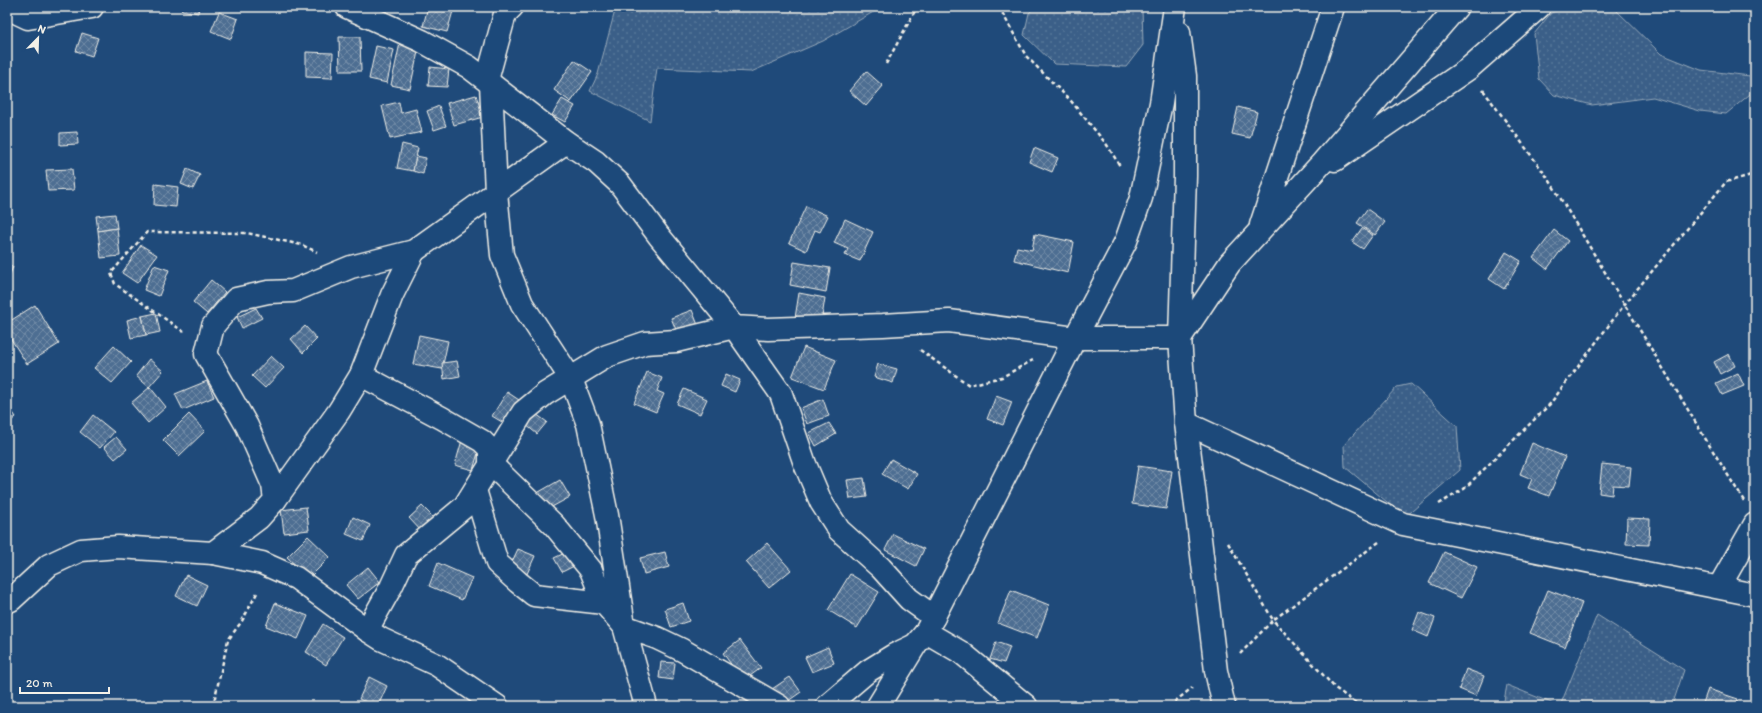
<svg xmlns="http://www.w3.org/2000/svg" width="1762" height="713" font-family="Itim,sans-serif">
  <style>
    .grass { fill: url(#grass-dots); stroke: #97a8b8 }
    .building { fill: url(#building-cross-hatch); stroke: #f4f1e8 }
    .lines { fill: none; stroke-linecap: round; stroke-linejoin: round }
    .street-casing { stroke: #f4f1e8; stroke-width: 25 }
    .path { stroke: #f4f1e8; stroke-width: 2.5; stroke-dasharray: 4 3; stroke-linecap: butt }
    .street { stroke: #1f4a7a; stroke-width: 22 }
  </style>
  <defs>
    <pattern id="grass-dots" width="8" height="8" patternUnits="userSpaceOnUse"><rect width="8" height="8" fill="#3a5f88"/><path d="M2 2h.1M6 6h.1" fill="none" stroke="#577699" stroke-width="1.8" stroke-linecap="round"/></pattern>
    <pattern id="building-cross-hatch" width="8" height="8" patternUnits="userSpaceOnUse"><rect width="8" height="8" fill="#4d6e92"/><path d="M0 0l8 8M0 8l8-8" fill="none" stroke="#708aa6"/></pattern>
  </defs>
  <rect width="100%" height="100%" fill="#1f4a7a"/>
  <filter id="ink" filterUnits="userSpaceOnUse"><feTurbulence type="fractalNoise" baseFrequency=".025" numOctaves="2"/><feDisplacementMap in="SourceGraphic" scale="8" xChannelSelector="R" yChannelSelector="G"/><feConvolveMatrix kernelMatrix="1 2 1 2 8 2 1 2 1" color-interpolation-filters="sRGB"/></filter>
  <g filter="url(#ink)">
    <g class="grass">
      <polygon points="616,7 882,7 823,41 751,72 657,68 650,121 590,91 598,74"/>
      <polygon points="1035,7 1142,7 1143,45 1126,67 1054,64 1024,35 1029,13"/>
      <polygon points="1565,7 1613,7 1661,54 1701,70 1750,76 1755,82 1755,90 1726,114 1700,111 1653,97 1592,105 1554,95 1539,79 1534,34 1551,13"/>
      <polygon points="1411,384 1457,426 1460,470 1405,517 1345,467 1344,445 1397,387"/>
      <polygon points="1597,615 1684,670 1672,706 1560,706"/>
      <polygon points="1507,685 1559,706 1503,706"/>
    </g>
    <g class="building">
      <polygon points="182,7 199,7 198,13 181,10"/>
      <polygon points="428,7 437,7 453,11 447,32 423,26"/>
      <polygon points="585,7 595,7 593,11"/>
      <polygon points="219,12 238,19 231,39 211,31"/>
      <polygon points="82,33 98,38 92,56 76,51"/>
      <polygon points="339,37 360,37 361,71 340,71"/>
      <polygon points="400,43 419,47 410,89 391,85"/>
      <polygon points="376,46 394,50 387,83 369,79"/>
      <polygon points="306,52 333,53 332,78 306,77"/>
      <polygon points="574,60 592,72 571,102 554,90"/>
      <polygon points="430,67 449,69 447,87 428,86"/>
      <polygon points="866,71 883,86 866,106 849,91"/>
      <polygon points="476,95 483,117 454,125 447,103"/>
      <polygon points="562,99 575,106 565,122 552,115"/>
      <polygon points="399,102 401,113 416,109 422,132 390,139 382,106"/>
      <polygon points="439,106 446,126 434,130 427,111"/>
      <polygon points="1238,107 1257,112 1250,138 1232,134"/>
      <polygon points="77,132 78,144 60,145 60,133"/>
      <polygon points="402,144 418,148 413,171 397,168"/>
      <polygon points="1034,148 1058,158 1052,172 1029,162"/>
      <polygon points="416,156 426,158 423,174 413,171"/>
      <polygon points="72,169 74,190 48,191 46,170"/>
      <polygon points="187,169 200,175 193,189 181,184"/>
      <polygon points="155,184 178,187 176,207 154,205"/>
      <polygon points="806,206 828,216 820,232 815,230 806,251 789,243"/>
      <polygon points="1367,209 1385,222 1375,235 1357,223"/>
      <polygon points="115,214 117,228 98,231 96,216"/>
      <polygon points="845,219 873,232 860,261 845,255 848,249 834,243"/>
      <polygon points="117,228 120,256 101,258 98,231"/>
      <polygon points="1362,228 1373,235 1363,249 1352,242"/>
      <polygon points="1554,230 1568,241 1547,269 1533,258"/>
      <polygon points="1035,234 1074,242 1068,273 1014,260 1017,247 1032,250"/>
      <polygon points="141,245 157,255 137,283 122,273"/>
      <polygon points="1506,252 1521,261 1504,289 1489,279"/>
      <polygon points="794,262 830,268 826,292 790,285"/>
      <polygon points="7,264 13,267 7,281"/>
      <polygon points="154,265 169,270 159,296 144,290"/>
      <polygon points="211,280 225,292 207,314 193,302"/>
      <polygon points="799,293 825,298 821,323 795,318"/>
      <polygon points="35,305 59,344 27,364 7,333 7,323"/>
      <polygon points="256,308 262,318 242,328 237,317"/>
      <polygon points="692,310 698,325 677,332 671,318"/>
      <polygon points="156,313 160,332 146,335 142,316"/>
      <polygon points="142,316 146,335 131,338 127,320"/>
      <polygon points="305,326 317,339 303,353 291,339"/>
      <polygon points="419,335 448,341 442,369 413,364"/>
      <polygon points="114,346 131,362 112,383 94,368"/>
      <polygon points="804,347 836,360 824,389 792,377"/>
      <polygon points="1729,354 1735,366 1720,374 1714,362"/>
      <polygon points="271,356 284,368 265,388 252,376"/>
      <polygon points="149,359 163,371 149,387 136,376"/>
      <polygon points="457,361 460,376 444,379 442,363"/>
      <polygon points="878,364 897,369 893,383 874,377"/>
      <polygon points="647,372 662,378 657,391 664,394 656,412 634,403"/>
      <polygon points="1738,373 1744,386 1722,395 1716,383"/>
      <polygon points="726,374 740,380 735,392 721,386"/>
      <polygon points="207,381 214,397 183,410 175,394"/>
      <polygon points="150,387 166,407 148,423 131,403"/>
      <polygon points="684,389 707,399 700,414 677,404"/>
      <polygon points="507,392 522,402 507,425 492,416"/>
      <polygon points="996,396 1012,402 1003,425 987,419"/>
      <polygon points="823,399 829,416 807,424 801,408"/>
      <polygon points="8,406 16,417 7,424 7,407"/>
      <polygon points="529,409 547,422 537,434 520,420"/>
      <polygon points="189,414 205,431 179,456 163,440"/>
      <polygon points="93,415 114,432 100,448 80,432"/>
      <polygon points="829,423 836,434 816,446 809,433"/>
      <polygon points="116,437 127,449 115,459 104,447"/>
      <polygon points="462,440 480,446 473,470 455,465"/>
      <polygon points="1532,443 1565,457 1549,496 1528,488 1532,479 1520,474"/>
      <polygon points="891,459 917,474 908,489 882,474"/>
      <polygon points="1602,464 1631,467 1629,486 1613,485 1612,495 1599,493"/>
      <polygon points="1138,466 1172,471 1166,509 1132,504"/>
      <polygon points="864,478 867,497 850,499 847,480"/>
      <polygon points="560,480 570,497 541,513 532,496"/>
      <polygon points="422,506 435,519 422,532 409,518"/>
      <polygon points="306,507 309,530 284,533 281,510"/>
      <polygon points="353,517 370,525 363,541 346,534"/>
      <polygon points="1627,518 1650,519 1649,545 1626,544"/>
      <polygon points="893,534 924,549 916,566 885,550"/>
      <polygon points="308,536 330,557 309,578 287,557"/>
      <polygon points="767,543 791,570 769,588 746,562"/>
      <polygon points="518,549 535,556 526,576 509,568"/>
      <polygon points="567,552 574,566 562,572 554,558"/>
      <polygon points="665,552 669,567 644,574 640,558"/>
      <polygon points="1444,552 1477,567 1461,598 1429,583"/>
      <polygon points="438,563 472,578 462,600 429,586"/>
      <polygon points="368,567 380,582 358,599 346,585"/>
      <polygon points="850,574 879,592 857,628 828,610"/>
      <polygon points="186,575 207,585 197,606 176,596"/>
      <polygon points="1011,590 1049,605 1037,638 998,623"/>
      <polygon points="1548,590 1582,603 1565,647 1530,633"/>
      <polygon points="275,603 308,616 298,639 266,626"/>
      <polygon points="683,603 689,621 671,627 665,609"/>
      <polygon points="1419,612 1435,618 1428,637 1412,630"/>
      <polygon points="323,624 343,637 326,665 306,652"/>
      <polygon points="740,640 761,668 743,681 723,653"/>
      <polygon points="996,642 1010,647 1004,663 990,659"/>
      <polygon points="828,647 834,663 812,672 805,657"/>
      <polygon points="661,662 675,663 673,680 659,678"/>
      <polygon points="1466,669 1484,676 1476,696 1459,689"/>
      <polygon points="369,677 387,686 378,706 374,706 359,699"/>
      <polygon points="790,677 801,692 781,706 769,691"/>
      <polygon points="1708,689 1738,699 1735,706 1702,706"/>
    </g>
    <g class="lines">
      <defs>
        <g id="street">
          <polyline points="347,7 422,41 469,67 566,142 596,162 620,184 659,236 734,327 768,329 883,325 949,321 1075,338 1180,338 1230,263 1322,163 1457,7"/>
          <polyline points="7,8 28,18 92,7"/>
          <polyline points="1179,32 1185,76 1185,176 1180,338 1186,423 1216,671 1224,706"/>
          <polyline points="487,80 505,14 512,7"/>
          <polyline points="491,84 496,192 502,255 522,304 571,379 588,424 607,515 624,626 657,638 682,650 779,706"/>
          <polyline points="1335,160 1468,69 1539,7"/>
          <polyline points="1261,225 1333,7"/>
          <polyline points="361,375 442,418 482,441 490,449 490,463 554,525 591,570 604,603 624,626 646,706"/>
          <polyline points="1186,423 1403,524 1755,595"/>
          <polyline points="475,490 497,563 518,582 534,595 604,603"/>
          <polyline points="275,500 339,411 361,375 392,295 414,251"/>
          <polyline points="213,553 259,518 275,500 273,485 247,426 206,354 213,326 236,299 268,292 293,291 351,267 414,251 566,142"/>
          <polyline points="1719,587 1755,524"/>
          <polyline points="7,601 11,600 49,565 81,550 118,547 213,553 262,563 296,578 367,630 381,639 437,665 497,706"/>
          <polyline points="367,630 391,587 406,555 464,507 523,412 545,394 607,356 645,343 676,341 734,327 781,394 805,464 821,502 839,530 881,568 909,599 934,617"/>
          <polyline points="926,632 962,653 1026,706"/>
          <polyline points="827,706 868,671 894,655 915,645"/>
          <polyline points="878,706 916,644 926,632 1075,338 1126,241 1141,198 1161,103 1175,7"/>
        </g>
      </defs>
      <use href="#street" class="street-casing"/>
      <g class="path">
        <polyline points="999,7 1026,56 1071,101 1107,145 1120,166"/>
        <polyline points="886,64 917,7"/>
        <polyline points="1483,90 1550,181 1708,443 1744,501"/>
        <polyline points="184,332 115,284 111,273 147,232 247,233 302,245 317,252"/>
        <polyline points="920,350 969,385 1002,377 1033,360"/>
        <polyline points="1439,504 1464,489 1550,404 1624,305 1726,182 1755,174"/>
        <polyline points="1228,543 1273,620 1335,688 1360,706"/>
        <polyline points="1240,654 1273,620 1379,542"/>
        <polyline points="213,706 228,640 242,621 258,591"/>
        <polyline points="1169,706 1192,688"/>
      </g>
      <use href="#street" class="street"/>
    </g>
  </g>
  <rect width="1762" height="713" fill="none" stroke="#1f4a7a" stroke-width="24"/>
  <rect x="12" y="12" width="1738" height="689" fill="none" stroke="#f4f1e8" stroke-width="1.5" filter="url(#ink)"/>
  <g transform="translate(38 38) rotate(23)" stroke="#1f4a7a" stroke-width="3" paint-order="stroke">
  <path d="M0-3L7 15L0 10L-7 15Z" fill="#f4f1e8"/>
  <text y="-6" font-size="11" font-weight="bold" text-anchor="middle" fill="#f4f1e8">N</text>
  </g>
  <path d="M20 687v6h89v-6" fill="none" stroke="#f4f1e8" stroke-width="2"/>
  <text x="26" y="687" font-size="12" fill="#f4f1e8" stroke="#1f4a7a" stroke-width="3" paint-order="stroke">20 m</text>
</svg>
